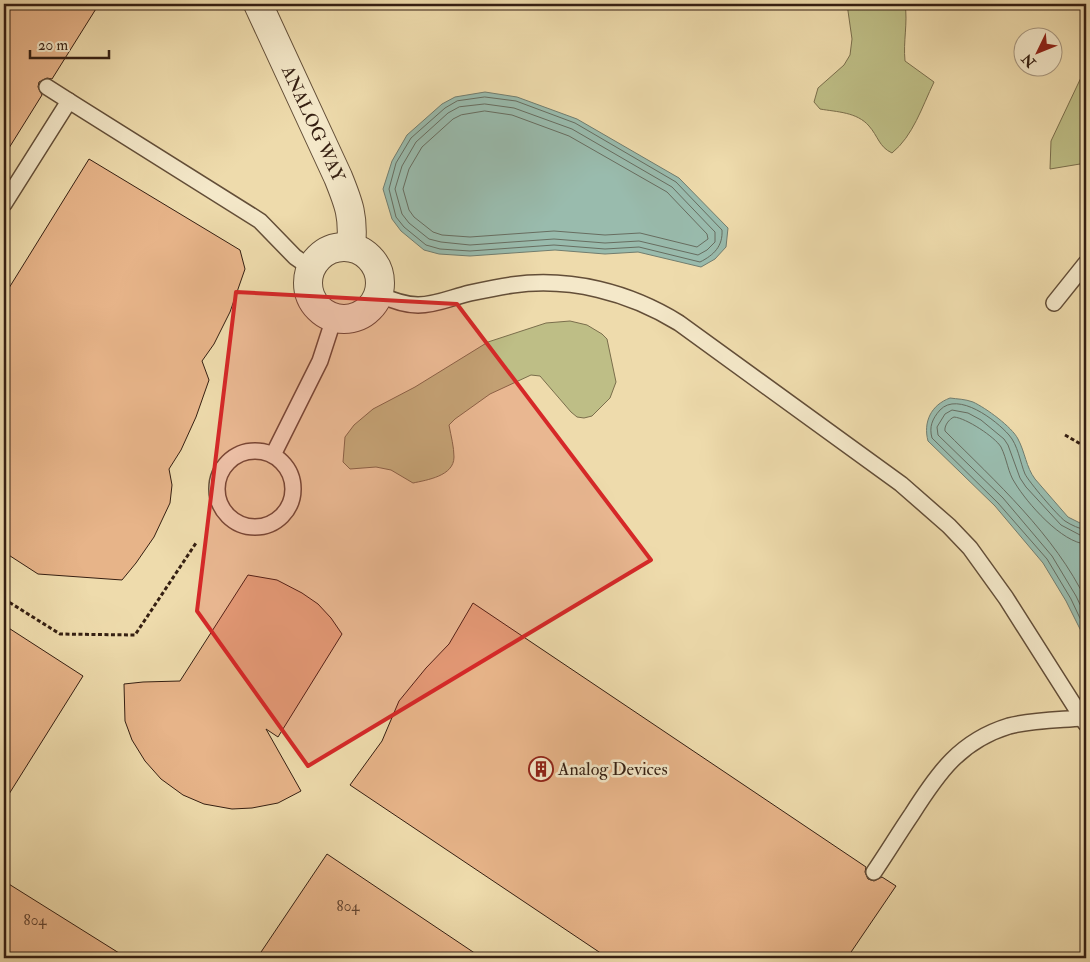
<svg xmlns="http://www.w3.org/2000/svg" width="1090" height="962" font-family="'IM FELL Double Pica',serif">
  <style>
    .green { fill: #bebe86; stroke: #7a6e4c }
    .water { fill: #99bbad; stroke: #717d6f }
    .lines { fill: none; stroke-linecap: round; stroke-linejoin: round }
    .shore { stroke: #676d60; stroke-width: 1 }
    .building { fill: #e7b489; stroke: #351f12 }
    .lane-casing { stroke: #634e38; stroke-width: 18 }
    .street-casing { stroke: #634e38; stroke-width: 30 }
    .path { stroke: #351f12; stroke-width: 3; stroke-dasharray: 4 2.5; stroke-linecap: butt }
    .lane { stroke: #f4e8c9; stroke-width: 15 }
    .street { stroke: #f4e8c9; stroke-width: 28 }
    .marked { fill: #d62828; fill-opacity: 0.2; stroke: #d62828; stroke-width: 4; stroke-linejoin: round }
    .labels { text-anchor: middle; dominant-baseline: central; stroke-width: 5; stroke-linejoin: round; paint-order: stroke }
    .number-label { font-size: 15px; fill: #624430 }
    .street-label { font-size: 18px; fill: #351f12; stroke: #f4e8c9 }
    .poi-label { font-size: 18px; fill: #351f12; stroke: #f4e8c9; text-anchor: start }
  </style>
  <rect width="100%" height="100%" fill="#eedbac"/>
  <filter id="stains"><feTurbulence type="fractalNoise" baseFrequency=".004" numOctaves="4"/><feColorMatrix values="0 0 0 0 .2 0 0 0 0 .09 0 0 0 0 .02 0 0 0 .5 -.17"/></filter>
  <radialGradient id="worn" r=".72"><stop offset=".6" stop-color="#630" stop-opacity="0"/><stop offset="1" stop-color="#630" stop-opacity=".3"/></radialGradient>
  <g class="green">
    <path d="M847,4H905C908,23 903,41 905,61L934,82C922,107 913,136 892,153C879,147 878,136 869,126C857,112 837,112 820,109L814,102L818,88L844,65L850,55L852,39Z"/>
    <polygon points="1086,67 1086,163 1050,169 1051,141"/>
    <path d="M570,321L587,325L602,334L607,339L616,382L610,398L592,416L584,418L577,417L571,412L540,376L531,375L490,394L455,419L449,425C451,436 454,447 454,457C454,476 427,480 413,483L391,470L376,467L350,469L343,462L345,437L354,425L373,409L415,387L488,342L546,323Z"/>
  </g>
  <g class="water">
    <polygon points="485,92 517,97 577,119 679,178 728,228 726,247 715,259 701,267 638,252 605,254 555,250 470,256 439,254 424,250 401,231 392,219 383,189 392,161 407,135 442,104 455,97"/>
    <path d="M950,398C957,399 965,399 973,402C986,408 1012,427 1018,439C1025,452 1026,467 1035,479L1068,517L1086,526V641L1066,601L1043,563L995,506L928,441C923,422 931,405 950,398Z"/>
  </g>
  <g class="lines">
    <g class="shore">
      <path d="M485,97L516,101L575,123L676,182L722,230C723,246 714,255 700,262L639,247L605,249L554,245L470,251L440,249L426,245L404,227L396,217L389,189L396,163L411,138L445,108L457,101Z"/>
      <polygon points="485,104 514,108 572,129 672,187 715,232 715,242 707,250 698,255 639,241 605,243 554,239 470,245 441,242 429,239 409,223 402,214 395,189 402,166 416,142 448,113 459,107"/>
      <polygon points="485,111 512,115 569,136 667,192 707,234 708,239 697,247 640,233 605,235 554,231 470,237 442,235 433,232 414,217 409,210 403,189 409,169 422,147 453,119 461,115"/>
      <path d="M1086,530C1080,529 1071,525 1065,521C1057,515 1029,482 1025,474C1020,462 1018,445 1009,435C996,420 958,391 940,410C932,419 929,427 932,438L998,503L1047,559L1071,599L1086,631"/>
      <polyline points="1086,536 1080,535 1061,525 1026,487 1020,478 1008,445 1004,439 981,420 968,413 952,410 945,414 937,427 938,435 1003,498 1052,556 1076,596 1086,617"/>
      <path d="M1086,544C1062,543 1027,503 1015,483C1008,473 1007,459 1001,447C995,437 966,418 954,417C949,419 944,426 945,431C995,481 1055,535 1086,600"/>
    </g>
  </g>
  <g class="building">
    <polygon points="4,4 99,4 52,79 47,78 39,82 38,87 42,95 4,156"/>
    <polygon points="89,159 240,250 245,269 230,312 214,344 202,361 209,380 196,417 181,450 169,469 172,485 170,503 154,537 136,563 122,580 38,574 4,552 4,296"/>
    <polygon points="248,575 277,580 302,593 318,604 331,618 342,634 278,737 266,729 301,791 278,803 252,808 232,809 204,804 183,795 161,779 145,761 132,740 125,721 124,684 143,682 180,681"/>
    <polygon points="473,603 866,867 865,872 868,879 874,881 882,877 896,886 847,958 608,958 350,785 382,741 399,701 426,668 449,644"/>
    <polygon points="4,625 83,676 4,802"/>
    <polygon points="327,854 482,958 257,958"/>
    <polygon points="4,881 127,958 4,958"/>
  </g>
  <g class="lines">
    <defs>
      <g id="lane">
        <polyline points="47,87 69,101"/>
        <polyline points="4,204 69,101 260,221 295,257 311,268"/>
        <path d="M378,294C391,300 404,305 418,305C436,305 453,297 470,293C484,290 498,287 512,285C570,277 629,292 679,323L901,484L949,526L970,548L1006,598L1086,724"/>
        <polyline points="1054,303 1086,263"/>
        <circle cx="255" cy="489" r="38"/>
        <polyline points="273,455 320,361 334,318"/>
        <path d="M874,872C887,853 899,833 912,814C938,773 960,741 1009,726C1032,720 1058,720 1082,718"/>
      </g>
      <g id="street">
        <path d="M258,4L338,177C349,204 354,217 351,247"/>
        <circle cx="344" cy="283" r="36"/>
      </g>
    </defs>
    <use href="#lane" class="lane-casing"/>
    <use href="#street" class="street-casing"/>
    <g class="path">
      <polyline points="1065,435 1086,447"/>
      <polyline points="4,599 60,634 135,635 196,543"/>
    </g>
    <use href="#lane" class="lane"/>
    <use href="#street" class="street"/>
  </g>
  <path class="marked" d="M236,292L457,304L651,560L308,766L197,611Z"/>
  <defs>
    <symbol id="building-ring" viewBox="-11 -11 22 22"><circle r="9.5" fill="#f4e8c9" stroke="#8f2418" stroke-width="1.5"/><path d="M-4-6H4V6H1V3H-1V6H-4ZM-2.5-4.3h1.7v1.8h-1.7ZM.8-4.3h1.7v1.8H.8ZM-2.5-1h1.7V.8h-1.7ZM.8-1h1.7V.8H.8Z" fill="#8f2418"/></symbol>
  </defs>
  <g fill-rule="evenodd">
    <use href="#building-ring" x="527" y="755" width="28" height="28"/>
  </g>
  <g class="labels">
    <g class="number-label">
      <text x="348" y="906">804</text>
      <text x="35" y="920">804</text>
    </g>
    <g class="street-label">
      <text transform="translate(313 124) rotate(65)">ANALOG WAY</text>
    </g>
    <g class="poi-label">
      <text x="558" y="769">Analog Devices</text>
    </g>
  </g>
  <rect width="1090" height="962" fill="none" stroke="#eedbac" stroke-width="20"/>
  <rect x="5" y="5" width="1080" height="952" fill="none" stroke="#351f12" stroke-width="2.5"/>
  <rect x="10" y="10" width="1070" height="942" fill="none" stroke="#351f12"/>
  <g transform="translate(1038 52) rotate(227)"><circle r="24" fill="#f4e8c9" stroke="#a89880"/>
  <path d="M0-4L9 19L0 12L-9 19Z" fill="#8f2418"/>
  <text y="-8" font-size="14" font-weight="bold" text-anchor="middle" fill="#351f12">N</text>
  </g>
  <path d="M30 50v8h79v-8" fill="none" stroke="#351f12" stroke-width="2.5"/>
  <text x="38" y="50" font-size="15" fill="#351f12" stroke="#f4e8c9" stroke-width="4" paint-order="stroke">20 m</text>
  <rect width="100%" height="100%" filter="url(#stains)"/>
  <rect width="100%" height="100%" fill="url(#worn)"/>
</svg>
